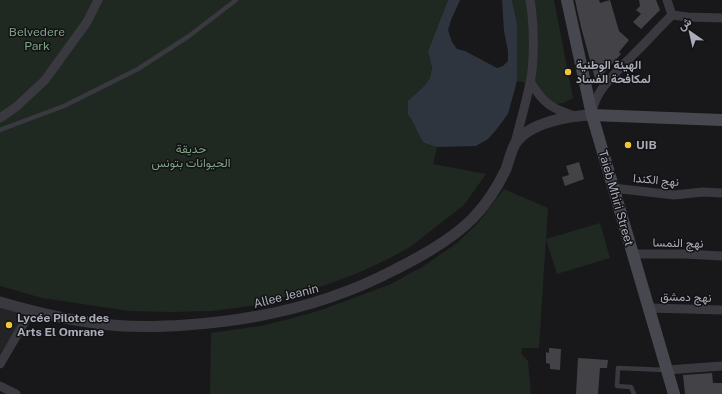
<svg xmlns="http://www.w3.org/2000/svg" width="722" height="394" font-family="'Public Sans',Vazirmatn,sans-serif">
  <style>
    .built { fill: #242427 }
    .green { fill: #1f2821 }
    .water { fill: #2e353e }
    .building { fill: #424247 }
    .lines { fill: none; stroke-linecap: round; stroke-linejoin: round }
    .service { stroke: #39393f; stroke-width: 4.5 }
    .minor { stroke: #39393f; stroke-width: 9 }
    .tertiary { stroke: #39393f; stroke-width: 11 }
    .secondary { stroke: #47484f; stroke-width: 12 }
    .poi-dot { fill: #f0c639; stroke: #131215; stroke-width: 1.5 }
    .labels { text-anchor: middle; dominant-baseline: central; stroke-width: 3; stroke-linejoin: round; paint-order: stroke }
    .park-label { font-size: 12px; fill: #81a487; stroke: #131215 }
    .poi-label { font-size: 12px; font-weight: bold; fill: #aaadb9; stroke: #131215; text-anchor: start }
    .street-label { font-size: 12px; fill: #aaadb9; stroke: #131215 }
  </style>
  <rect width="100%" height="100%" fill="#18181a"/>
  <polygon class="built" points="0,307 26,315 0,353"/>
  <g class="green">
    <path d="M0,0H448L428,51L432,68L430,78L424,86L415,94L408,115C415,123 417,134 424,143L437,147L433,164L486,174L464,205L410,247L390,258L358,273L326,285L258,305L212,311L170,312L129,311L42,298L0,286Z"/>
    <polygon points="512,0 554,0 573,98 564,103 553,104 535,85 517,81 517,23"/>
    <polygon points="504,189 548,208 546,239 600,223 610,258 557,274 546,239 539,348 522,348 521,353 528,361 531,394 210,394 211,333 260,326 289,319 321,310 391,284 422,267 457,243 478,223"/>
  </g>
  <path class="water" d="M448,0H460L451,20L448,30L452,42L457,49L465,51L497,68L503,66L508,61V51L504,31L502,0H512L517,23V81L508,114L496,130L488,139L476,146L437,147L424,143C417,134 415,123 408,115V101L424,86L430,78L432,68L428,51Z"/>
  <g class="building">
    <polygon points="575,0 599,0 600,3 610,0 619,31 629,40 619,52 621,54 596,82 581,27"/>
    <polygon points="639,0 656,0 660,10 641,29 633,22 641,14 636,10 640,6"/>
    <polygon points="579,162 584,179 565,186 562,177 569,175 566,166"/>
    <polygon points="549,348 561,349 560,370 550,369 550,364 546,363 546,352 549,353"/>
    <polygon points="578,358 608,360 607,368 600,368 598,394 576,394"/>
    <polygon points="712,373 713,383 722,383 722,394 685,394 683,375"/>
  </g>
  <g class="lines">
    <g class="service">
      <polyline points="0,130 64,106 138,69 189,36 236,0"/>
      <polyline points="634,394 631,387 617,386 618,368 666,370"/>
    </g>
    <g class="minor">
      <polyline points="667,0 672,15"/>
      <polyline points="672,15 688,17 722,18"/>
      <path d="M531,83C543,103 552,109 575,116"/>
      <path d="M592,113C595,89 619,70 635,53C647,41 659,28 672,15"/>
      <polyline points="0,118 16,107 45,80 87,22 98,0"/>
      <path d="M515,143C520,123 526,103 530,83C535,60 534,23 530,0"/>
      <polyline points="613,188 674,195 703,192 722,193"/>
      <polyline points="633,254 684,254 722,256"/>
      <polyline points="649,308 722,310"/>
      <polyline points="0,364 31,311"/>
      <polyline points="667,370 722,366"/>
      <polyline points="0,386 16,394"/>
    </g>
    <path class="tertiary" d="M0,302C31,311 63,319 95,323C125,328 156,327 186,325C261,320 330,304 396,269C422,256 455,237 474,217C487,203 498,186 506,169C509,161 511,151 515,144C529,122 569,116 592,115"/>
    <g class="secondary">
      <polyline points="567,0 592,115 674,394"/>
      <polyline points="592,115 722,120"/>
    </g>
  </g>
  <g class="poi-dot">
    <circle cx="568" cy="72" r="4"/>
    <circle cx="628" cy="145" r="4"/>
    <circle cx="9" cy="325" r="4"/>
  </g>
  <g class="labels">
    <g class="park-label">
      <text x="37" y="32">Belvedere<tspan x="37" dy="14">Park</tspan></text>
      <text x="191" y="149">حديقة<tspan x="191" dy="14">الحيوانات بتونس</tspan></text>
    </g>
    <g class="poi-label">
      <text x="576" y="65">الهيئة الوطنية<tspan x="576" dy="14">لمكافحة الفساد</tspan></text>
      <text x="636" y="145">UIB</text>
      <text x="17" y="318">Lycée Pilote des<tspan x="17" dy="14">Arts El Omrane</tspan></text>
    </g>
    <g class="street-label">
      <text transform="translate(656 180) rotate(5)">نهج الكندا</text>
      <text transform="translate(616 198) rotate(74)">Taieb Mhiri Street</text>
      <text transform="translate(678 243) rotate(1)">نهج النمسا</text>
      <text transform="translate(286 296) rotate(-14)">Allee Jeanin</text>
      <text transform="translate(686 297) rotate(2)">نهج دمشق</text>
    </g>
  </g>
  <g transform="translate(690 32) rotate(326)" stroke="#131215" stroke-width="3" paint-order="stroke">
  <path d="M0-3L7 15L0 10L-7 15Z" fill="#aaadb9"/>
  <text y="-6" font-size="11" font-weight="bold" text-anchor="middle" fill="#aaadb9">ش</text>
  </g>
</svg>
